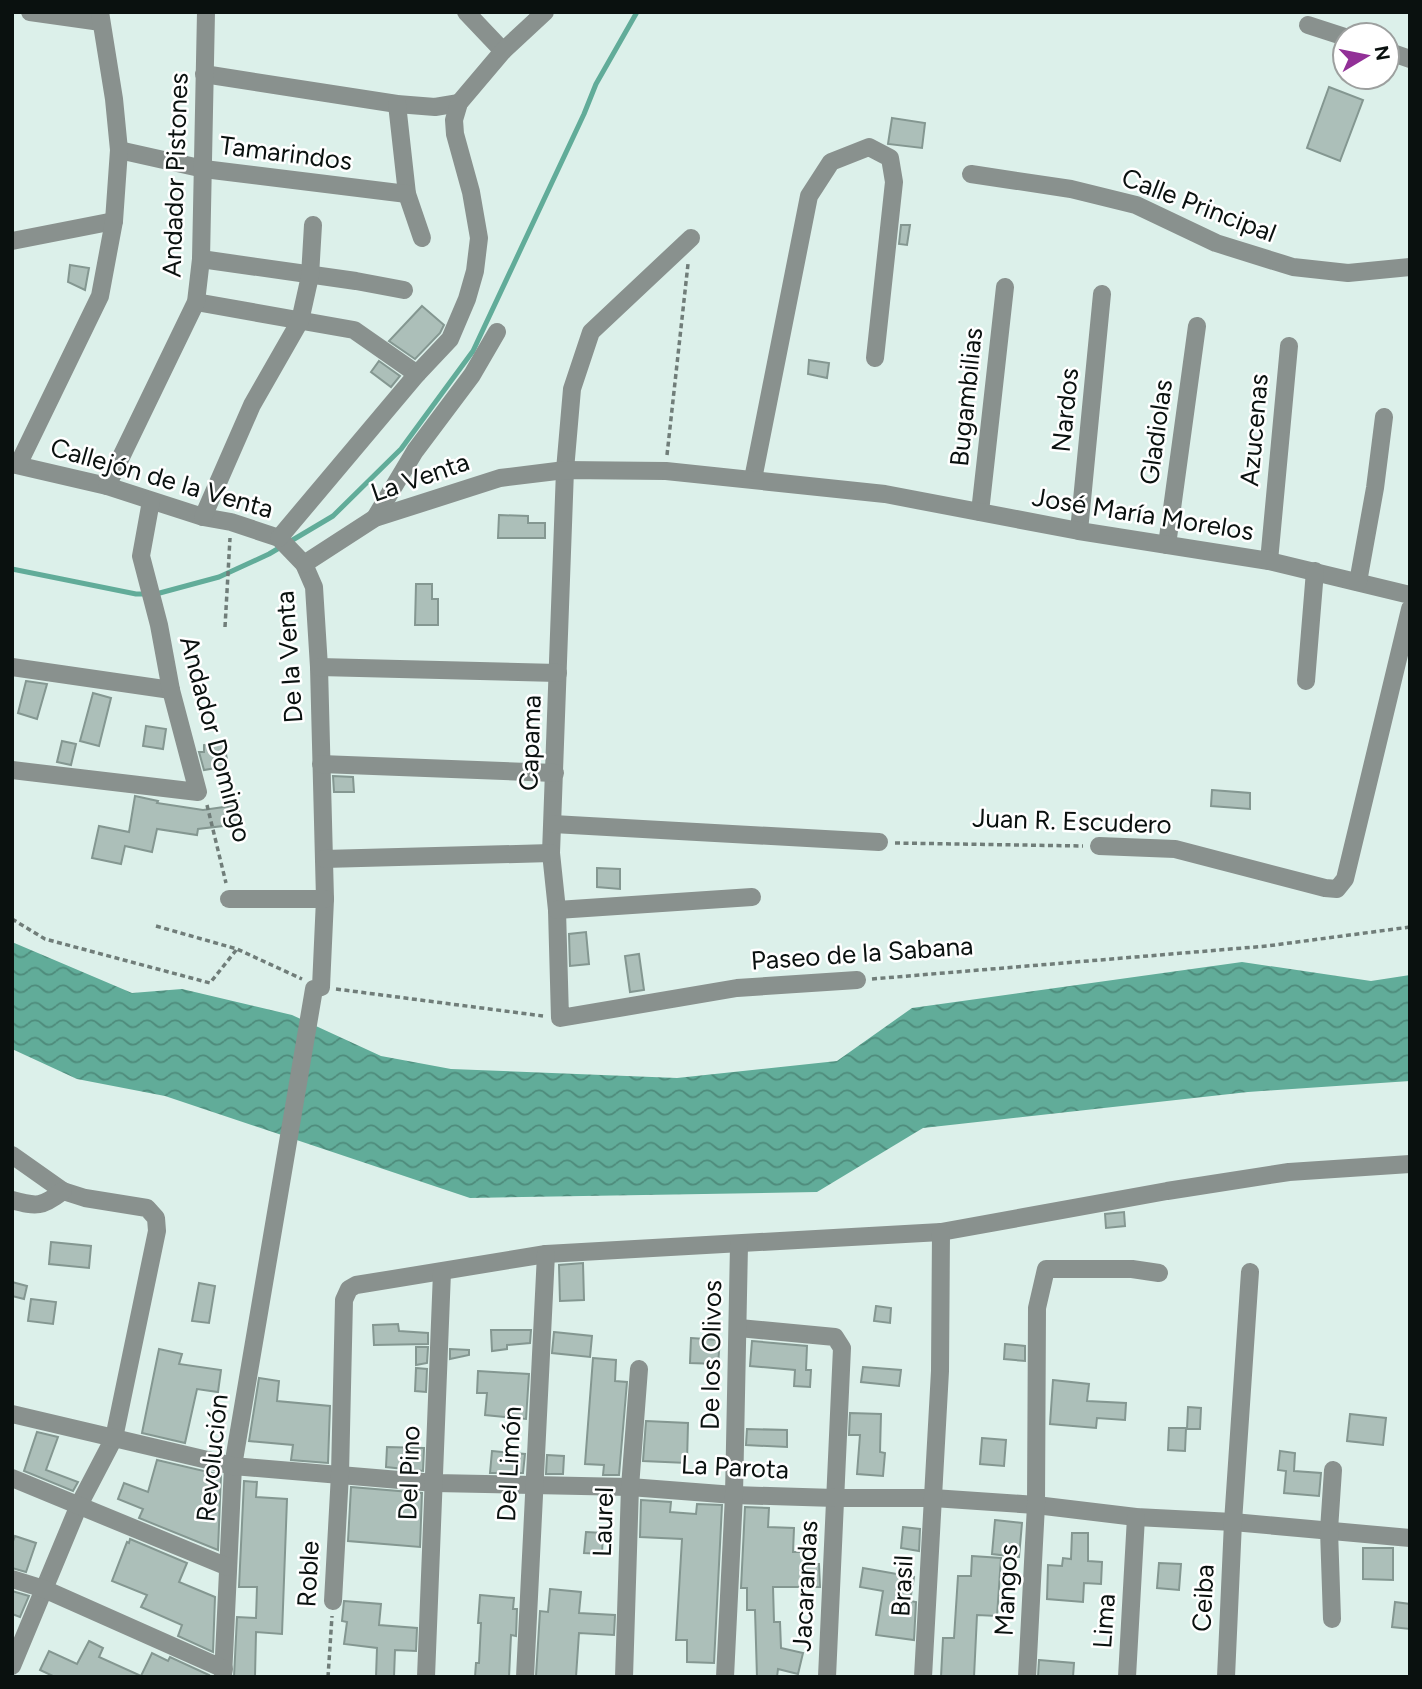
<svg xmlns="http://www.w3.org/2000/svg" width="1422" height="1689" font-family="Figtree,sans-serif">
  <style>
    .water { fill: url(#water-waves) }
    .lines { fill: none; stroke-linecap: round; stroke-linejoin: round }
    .stream { stroke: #61ac99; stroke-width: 5 }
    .building { fill: #acbfb9; stroke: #849791; stroke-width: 2 }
    .path { stroke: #707d79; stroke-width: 3.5; stroke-dasharray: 5 3.5; stroke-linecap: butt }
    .minor { stroke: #89918e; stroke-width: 18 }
    .labels { text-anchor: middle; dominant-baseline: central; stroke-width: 5; stroke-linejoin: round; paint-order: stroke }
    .street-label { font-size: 26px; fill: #0a110f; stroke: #fff }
  </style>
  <defs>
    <pattern id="water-waves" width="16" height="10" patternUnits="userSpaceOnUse" patternTransform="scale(1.75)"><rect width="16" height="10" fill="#61ac99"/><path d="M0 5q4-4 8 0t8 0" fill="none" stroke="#4e8b7b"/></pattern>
  </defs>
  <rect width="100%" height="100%" fill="#dcf0ea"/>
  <polygon class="water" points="12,942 132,993 182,989 292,1015 381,1056 451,1069 677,1078 837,1061 912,1008 1242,962 1371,981 1410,975 1410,1081 1248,1092 923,1128 817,1192 470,1198 165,1096 77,1079 12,1049"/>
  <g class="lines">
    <polyline class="stream" points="12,569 136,594 156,594 219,577 269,554 333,516 401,449 473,351 584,114 596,84 637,12"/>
  </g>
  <g class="building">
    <polygon points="1329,87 1363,100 1340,161 1307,148"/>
    <polygon points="892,118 925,123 922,148 888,144"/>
    <polygon points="901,225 910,225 907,245 899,244"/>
    <polygon points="70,265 89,268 85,290 68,282"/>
    <polygon points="422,306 444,325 440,333 415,359 389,341"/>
    <polygon points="809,360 829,363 827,378 808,374"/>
    <polygon points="379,361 400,376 391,387 371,372"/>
    <polygon points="499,515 528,516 528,523 545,523 545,538 498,538"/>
    <polygon points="416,584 432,584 432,599 438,599 438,625 415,625"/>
    <polygon points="26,681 47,684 37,719 18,713"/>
    <polygon points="93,693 111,698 99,746 80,741"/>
    <polygon points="146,726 166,729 163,749 143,746"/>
    <polygon points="62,741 76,744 71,765 57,762"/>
    <polygon points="224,742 228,766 204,770 199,752 204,752 204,745"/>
    <polygon points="333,776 353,777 354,792 334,792"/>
    <polygon points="1212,790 1250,793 1250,809 1211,806"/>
    <polygon points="135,796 158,801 157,803 203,810 238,805 240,824 198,829 197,835 157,829 152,852 125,846 121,864 92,858 99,826 129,832"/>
    <polygon points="597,868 620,869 620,889 597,887"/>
    <polygon points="586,932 589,964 570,966 569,934"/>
    <polygon points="639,954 644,990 630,992 625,956"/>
    <polygon points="1124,1212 1125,1226 1106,1228 1105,1214"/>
    <polygon points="51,1242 91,1246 89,1268 49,1264"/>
    <polygon points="583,1263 584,1300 560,1301 559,1265"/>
    <polygon points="12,1282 27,1286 24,1299 12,1296"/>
    <polygon points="199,1283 215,1286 209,1323 192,1321"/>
    <polygon points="31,1299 56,1302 53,1324 28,1321"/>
    <polygon points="876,1306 891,1308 890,1323 874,1321"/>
    <polygon points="398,1324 399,1331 428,1333 428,1344 374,1345 373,1325"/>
    <polygon points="491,1330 531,1330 530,1343 507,1345 507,1349 492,1351"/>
    <polygon points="554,1332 592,1336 590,1357 552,1353"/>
    <polygon points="691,1338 720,1340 718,1364 690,1363"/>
    <polygon points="752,1341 807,1346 806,1370 811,1370 810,1387 794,1386 795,1370 750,1366"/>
    <polygon points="1005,1344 1025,1346 1025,1361 1004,1359"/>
    <polygon points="416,1347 428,1347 427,1363 416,1365"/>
    <polygon points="159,1349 182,1354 179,1364 221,1370 218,1392 197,1389 185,1443 142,1433"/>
    <polygon points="450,1349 469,1350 469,1355 450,1359"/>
    <polygon points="593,1358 616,1360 615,1381 627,1382 619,1475 603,1475 604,1465 585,1464"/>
    <polygon points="863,1367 901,1370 899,1386 861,1382"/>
    <polygon points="416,1368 427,1369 426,1392 415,1391"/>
    <polygon points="478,1371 529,1374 526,1419 485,1415 487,1393 477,1393"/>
    <polygon points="259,1378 279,1381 277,1401 330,1406 328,1463 291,1460 293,1445 249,1441"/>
    <polygon points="1053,1380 1089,1384 1087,1401 1126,1403 1125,1420 1097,1418 1096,1428 1050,1424"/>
    <polygon points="1188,1407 1201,1408 1200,1429 1187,1429"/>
    <polygon points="850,1413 881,1414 880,1452 885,1453 883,1476 857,1474 860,1435 849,1435"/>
    <polygon points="1350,1414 1386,1418 1383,1445 1347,1441"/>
    <polygon points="646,1421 688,1423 687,1463 643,1461"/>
    <polygon points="1169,1428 1186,1428 1185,1451 1168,1450"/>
    <polygon points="747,1429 787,1430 787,1447 746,1445"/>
    <polygon points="37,1432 58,1437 46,1470 78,1482 73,1491 24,1471"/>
    <polygon points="982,1438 1006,1440 1004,1466 980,1464"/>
    <polygon points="387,1447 424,1448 423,1471 386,1467"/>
    <polygon points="492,1451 525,1454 523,1473 490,1473"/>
    <polygon points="1280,1451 1295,1453 1294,1471 1321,1473 1319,1496 1284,1493 1286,1471 1278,1470"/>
    <polygon points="547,1455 564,1456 563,1474 546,1474"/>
    <polygon points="157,1460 221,1475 218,1550 139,1518 143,1509 118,1499 124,1483 148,1492"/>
    <polygon points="244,1481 257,1482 256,1497 287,1499 282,1634 256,1632 255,1677 234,1677 237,1617 256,1618 257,1587 239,1587"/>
    <polygon points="351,1487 422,1493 420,1547 348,1541"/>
    <polygon points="641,1500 671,1502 670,1512 696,1514 697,1504 722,1505 714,1663 687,1662 687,1640 676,1640 682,1539 640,1537"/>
    <polygon points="745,1507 769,1508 768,1527 794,1528 793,1552 804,1552 804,1564 819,1564 820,1587 773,1587 774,1622 780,1622 781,1648 803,1653 798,1674 778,1669 777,1677 757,1677 755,1610 747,1610 747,1588 741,1588"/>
    <polygon points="995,1520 1022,1523 1019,1557 992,1554"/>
    <polygon points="903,1527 920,1529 919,1551 901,1548"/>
    <polygon points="586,1532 603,1533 602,1554 584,1553"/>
    <polygon points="1072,1533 1088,1533 1088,1561 1102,1562 1101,1584 1084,1583 1083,1602 1047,1599 1048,1565 1062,1566 1063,1558 1071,1559"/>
    <polygon points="15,1536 36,1543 26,1572 12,1568 12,1544"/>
    <polygon points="130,1539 187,1563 179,1582 215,1597 213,1652 178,1636 182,1625 141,1607 147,1595 112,1581 127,1542 129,1543"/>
    <polygon points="1363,1548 1393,1548 1393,1580 1363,1579"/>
    <polygon points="972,1556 1001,1558 997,1616 977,1615 974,1677 941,1677 943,1638 954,1638 958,1576 971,1576"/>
    <polygon points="1159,1563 1181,1564 1179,1590 1157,1588"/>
    <polygon points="863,1568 914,1577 910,1601 916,1602 914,1640 876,1635 883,1591 860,1587"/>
    <polygon points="550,1589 581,1592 579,1613 615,1615 614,1635 579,1633 576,1677 536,1676 540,1611 548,1612"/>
    <polygon points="12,1591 29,1596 20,1617 12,1614"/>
    <polygon points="480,1595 514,1598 513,1609 517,1609 516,1636 511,1635 509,1677 475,1677 476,1663 479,1663 481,1623 478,1623"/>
    <polygon points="344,1601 381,1604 379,1625 417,1628 416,1651 395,1650 394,1677 376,1677 377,1648 344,1644 347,1622 342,1621"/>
    <polygon points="1395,1602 1410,1604 1410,1629 1392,1627"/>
    <polygon points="89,1641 103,1648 99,1657 141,1676 152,1653 168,1661 170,1657 209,1675 208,1677 55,1677 40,1670 49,1651 77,1664"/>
    <polygon points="1039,1660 1074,1663 1073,1677 1038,1677"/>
  </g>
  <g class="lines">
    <g class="path">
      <polyline points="667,455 688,264"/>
      <polyline points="225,627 230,538"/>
      <polyline points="207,805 226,883"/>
      <polyline points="895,843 1083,846"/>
      <polyline points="12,919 45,939 210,983 237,949"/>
      <polyline points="156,926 237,949 302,979"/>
      <polyline points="872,979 1267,946 1410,927"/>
      <polyline points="336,989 543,1016"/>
      <polyline points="328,1677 332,1616"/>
    </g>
    <g class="minor">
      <polyline points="30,12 101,22"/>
      <polyline points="466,12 503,51"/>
      <polyline points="1308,25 1345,37"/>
      <polyline points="1387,51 1410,59"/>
      <polyline points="204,74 397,104 435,107 459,103"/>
      <polyline points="397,104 407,194 422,238"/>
      <polyline points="119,150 204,169 407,194"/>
      <polyline points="971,174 1071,189 1136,205 1216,243 1293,267 1348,273 1410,267"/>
      <polyline points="691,238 591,332 572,389 565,470 551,853 557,910 560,1018 737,988 857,980"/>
      <polyline points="12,241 114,221"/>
      <polyline points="201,259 356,281 404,290"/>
      <polyline points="196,302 354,330 417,374"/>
      <polyline points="12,464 107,486 203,517 231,522 279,538 304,564 314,587 319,667 325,899 321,987 314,989 233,1466 223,1677"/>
      <polyline points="18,465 100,296 114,221 119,150 114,99 100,12"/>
      <polyline points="753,479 809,196 831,162 869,147 890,158 894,182 875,358"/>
      <polyline points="107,486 196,302 201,259 206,12"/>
      <polyline points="980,512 1005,287"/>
      <polyline points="203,517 252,405 300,321 310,276 313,225"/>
      <polyline points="375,518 415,451 472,375 497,332"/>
      <polyline points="1079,531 1102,294"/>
      <polyline points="279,538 417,374 450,339 467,299 475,271 479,238 471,192 455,134 454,120 459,103 503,51 545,12"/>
      <polyline points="1167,545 1197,326"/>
      <polyline points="1269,561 1289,346"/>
      <polyline points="304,564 375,518 500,478 565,470 666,471 885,494 1079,531 1269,561 1410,595"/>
      <polyline points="1358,582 1375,488 1384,417"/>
      <polyline points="12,667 171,690"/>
      <polyline points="319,667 558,673"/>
      <polyline points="1306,681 1315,571"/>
      <polyline points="321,764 555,773"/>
      <polyline points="12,770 198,792 171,690 159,625 141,556 151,501"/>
      <polyline points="553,824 879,842"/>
      <polyline points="1099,846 1175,849 1325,888 1337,889 1345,879 1410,609"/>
      <polyline points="324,859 551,853"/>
      <polyline points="229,899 325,899"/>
      <polyline points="557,910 752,897"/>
      <polyline points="12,1155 63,1191 85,1198 147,1208 156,1218 157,1231 114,1438 79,1505 12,1666"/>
      <path d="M12,1200C37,1207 42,1207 63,1191"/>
      <polyline points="739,1328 835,1337 842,1348 827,1677"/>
      <polyline points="12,1414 233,1466 435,1483 630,1487 734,1495 835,1498 933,1498 1036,1505 1136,1517 1233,1522 1410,1538"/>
      <polyline points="12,1478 228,1567"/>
      <polyline points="12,1579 44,1589 224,1669"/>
      <polyline points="333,1601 340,1474 344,1300 349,1289 356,1285 546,1254 941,1232 1167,1191 1289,1172 1410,1164"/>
      <polyline points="1332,1619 1329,1530 1333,1470"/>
      <polyline points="426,1677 442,1272"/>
      <polyline points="525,1677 546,1254"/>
      <polyline points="624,1677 630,1487 639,1369"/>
      <polyline points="725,1677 734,1495 739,1245"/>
      <polyline points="923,1677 940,1371 941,1232"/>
      <polyline points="1027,1677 1036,1505 1037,1308 1046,1269 1132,1269 1159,1273"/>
      <polyline points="1127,1677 1136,1517"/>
      <polyline points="1226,1677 1233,1522 1250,1272"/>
    </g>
  </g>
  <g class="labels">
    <g class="street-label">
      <text transform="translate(286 153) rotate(7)">Tamarindos</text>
      <text transform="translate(175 175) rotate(-88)">Andador Pistones</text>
      <text transform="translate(1199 205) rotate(21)">Calle Principal</text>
      <text transform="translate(966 397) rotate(-84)">Bugambilias</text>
      <text transform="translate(1065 410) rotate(-84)">Nardos</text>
      <text transform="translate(1254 430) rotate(-85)">Azucenas</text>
      <text transform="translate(1156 432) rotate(-82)">Gladiolas</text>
      <text transform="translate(420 477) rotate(-19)">La Venta</text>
      <text transform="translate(162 478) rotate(16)">Callejón de la Venta</text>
      <text transform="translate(1143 514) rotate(9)">José María Morelos</text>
      <text transform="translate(289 657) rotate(-94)">De la Venta</text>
      <text transform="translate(216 739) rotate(75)">Andador Domingo</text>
      <text transform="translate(530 743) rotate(-88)">Capama</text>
      <text transform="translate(1072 821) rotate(2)">Juan R. Escudero</text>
      <text transform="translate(862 953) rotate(-4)">Paseo de la Sabana</text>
      <text transform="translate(711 1355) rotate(-89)">De los Olivos</text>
      <text transform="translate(212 1458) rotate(-84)">Revolución</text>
      <text transform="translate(509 1464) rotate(-87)">Del Limón</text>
      <text transform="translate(735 1467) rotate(3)">La Parota</text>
      <text transform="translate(409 1473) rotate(-88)">Del Pino</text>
      <text transform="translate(603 1522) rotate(-88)">Laurel</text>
      <text transform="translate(308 1574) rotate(-87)">Roble</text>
      <text transform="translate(805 1586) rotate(-87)">Jacarandas</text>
      <text transform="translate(902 1586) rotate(-87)">Brasil</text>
      <text transform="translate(1006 1590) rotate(-87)">Mangos</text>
      <text transform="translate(1203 1598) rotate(-87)">Ceiba</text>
      <text transform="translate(1104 1621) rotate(-86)">Lima</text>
    </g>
  </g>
  <rect width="1422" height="1689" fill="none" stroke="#0a110f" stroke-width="28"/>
  <g transform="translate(1366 56) rotate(80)"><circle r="33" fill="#ffffff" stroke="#9da09f" stroke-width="2"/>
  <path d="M0-5L12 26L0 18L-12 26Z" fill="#923097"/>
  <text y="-10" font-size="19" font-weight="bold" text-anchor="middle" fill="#0a110f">N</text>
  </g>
</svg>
